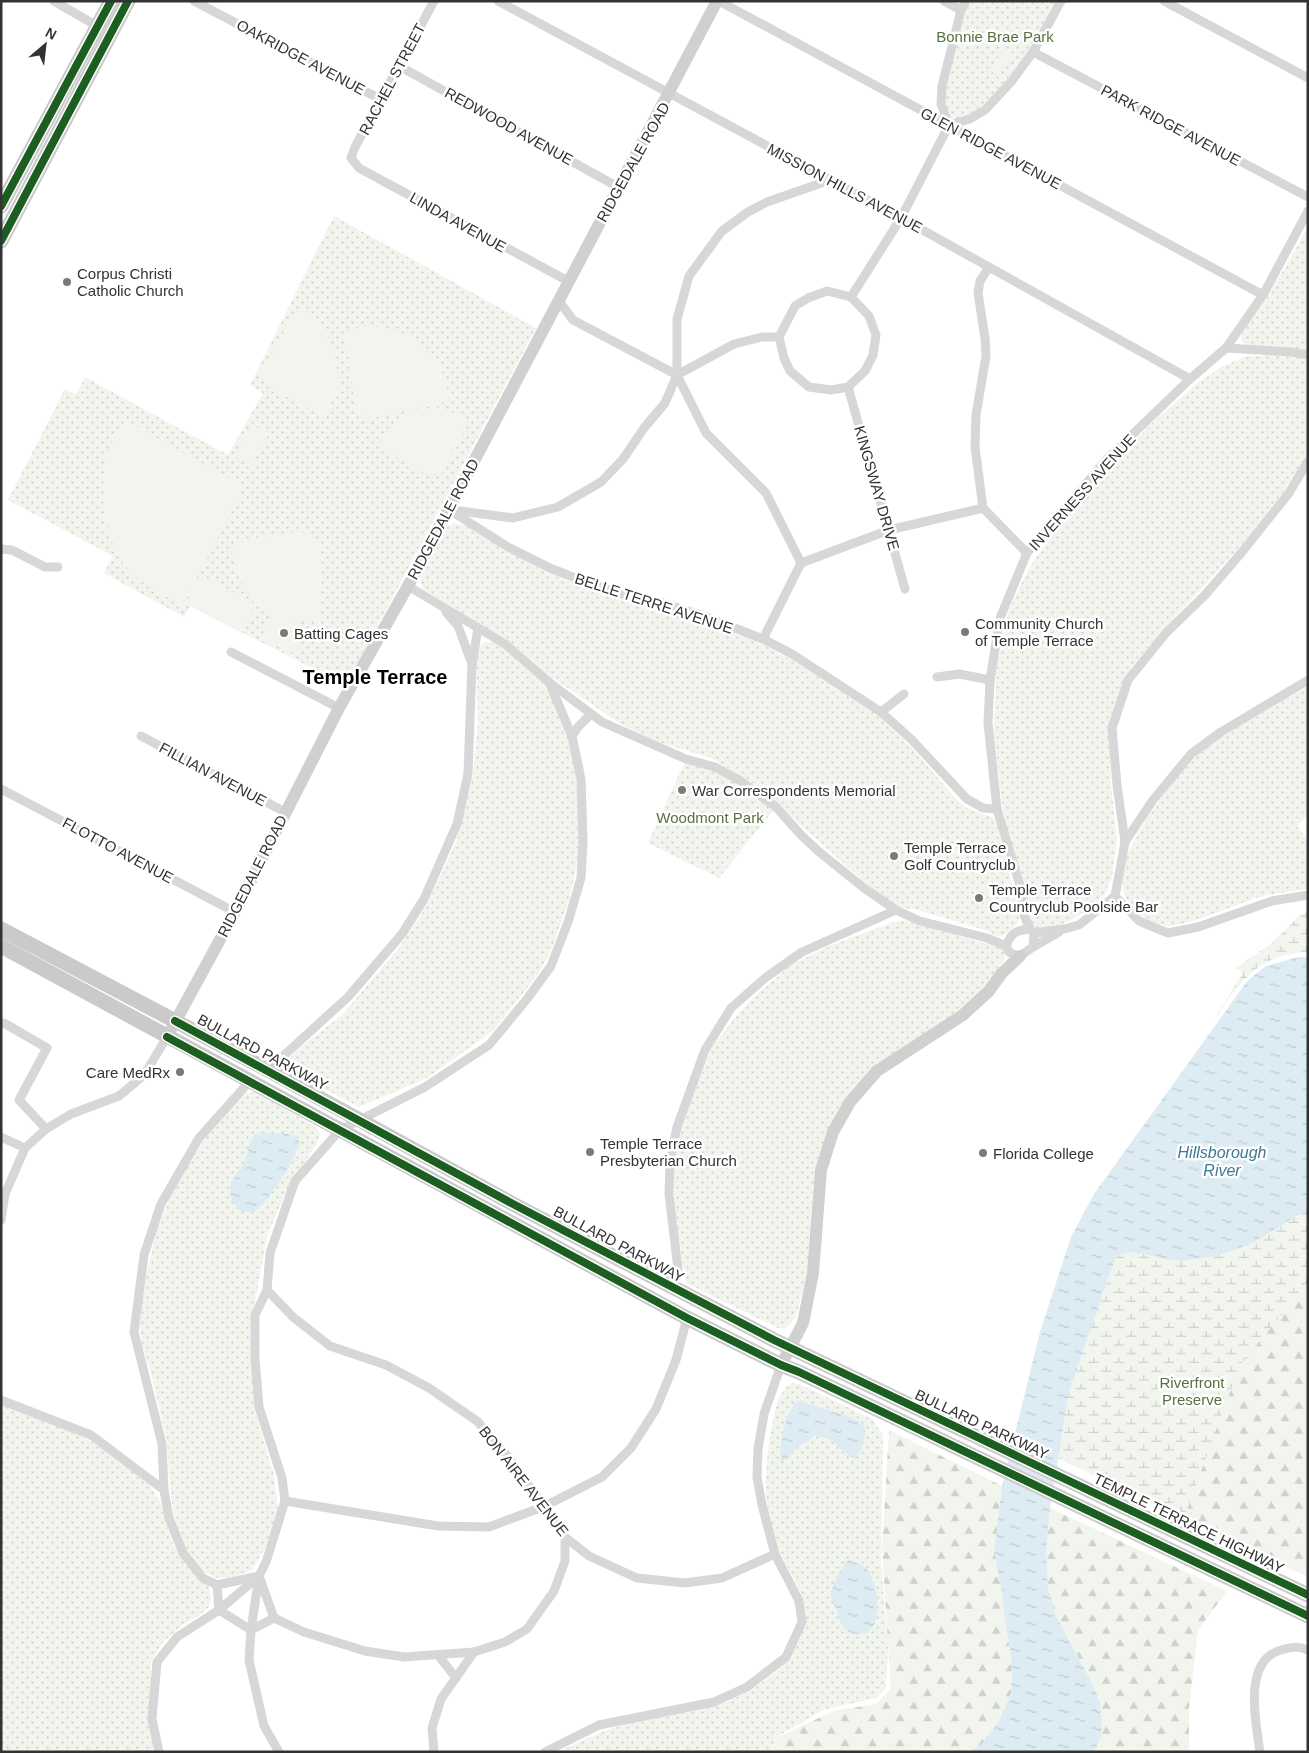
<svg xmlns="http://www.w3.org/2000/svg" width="1309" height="1753" font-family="Arial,sans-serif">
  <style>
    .green { fill: url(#green-dots) }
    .forest { fill: url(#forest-firs) }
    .wetland { fill: url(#wetland-marsh) }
    .pitch { fill: #f1f5ed }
    .water { fill: url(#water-ripples) }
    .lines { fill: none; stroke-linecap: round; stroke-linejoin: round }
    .street { stroke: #d7d7d7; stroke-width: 9 }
    .secondary { stroke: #d0d0d0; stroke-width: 12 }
    .primary { stroke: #cacaca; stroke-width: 15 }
    .cycleway-casing { stroke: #fff; stroke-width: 11 }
    .cycleway { stroke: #1b5e20; stroke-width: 8 }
    .poi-dot { fill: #7a7a7a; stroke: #fff; stroke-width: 2 }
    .labels { text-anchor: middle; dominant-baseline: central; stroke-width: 5; stroke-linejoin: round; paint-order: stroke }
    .park-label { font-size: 15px; fill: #58703e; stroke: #fff }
    .street-label { font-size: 15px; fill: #333; stroke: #fff }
    .poi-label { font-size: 15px; fill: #333; stroke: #fff; text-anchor: start }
    .water-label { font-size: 16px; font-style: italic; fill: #3d7998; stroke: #fff }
    .district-label { font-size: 20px; font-weight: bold; fill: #000; stroke: #fff }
  </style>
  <defs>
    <pattern id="green-dots" width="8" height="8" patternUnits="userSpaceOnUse" patternTransform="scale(1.25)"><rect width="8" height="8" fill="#f1f5ed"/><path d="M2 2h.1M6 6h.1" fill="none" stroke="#cfd2cc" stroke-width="1.8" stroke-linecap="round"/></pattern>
    <pattern id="forest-firs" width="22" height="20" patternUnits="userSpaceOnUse" patternTransform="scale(1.25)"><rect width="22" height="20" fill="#f1f5ed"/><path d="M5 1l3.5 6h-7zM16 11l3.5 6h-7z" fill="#cfd2cc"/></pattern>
    <pattern id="wetland-marsh" width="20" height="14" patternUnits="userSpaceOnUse" patternTransform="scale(1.25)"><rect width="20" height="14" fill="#f1f5ed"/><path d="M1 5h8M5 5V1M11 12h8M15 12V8" fill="none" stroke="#cfd2cc"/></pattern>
    <pattern id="water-ripples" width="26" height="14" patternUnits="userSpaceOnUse" patternTransform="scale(1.25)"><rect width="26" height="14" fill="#ddebf3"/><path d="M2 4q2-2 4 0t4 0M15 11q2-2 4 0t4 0" fill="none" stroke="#becad1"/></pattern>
  </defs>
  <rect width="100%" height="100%" fill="#fff"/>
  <g class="green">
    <path d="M971,1H1056C1047,17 1039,34 1029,49C1016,68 977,126 951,118L945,105V88L965,13Z"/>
    <polygon points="334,216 536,328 346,685 190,606 184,617 104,573 113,556 8,500 65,389 76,395 85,377 228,455 263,393 250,385"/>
    <polygon points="1308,227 1308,351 1247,345 1241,340 1243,330 1269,295"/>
    <polygon points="1268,355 1298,357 1308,360 1308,455 1280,497 1237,550 1164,629 1133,665 1119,695 1109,729 1111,785 1117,840 1112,877 1106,892 1096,905 1078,916 1054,928 1041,931 1032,926 1028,905 1007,831 1001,797 994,734 996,669 1009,610 1029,568 1051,536 1117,460 1153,422 1199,382 1223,366 1245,357"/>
    <path d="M454,523L465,525L535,566L563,579L614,596L644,603L694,618L758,642L792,660L879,716L912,748L958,801L967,808L994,818L997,825L1017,904L1019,919L1017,924L1003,936H996L988,931L915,909C896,910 883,897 869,886L757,786L711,758L658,742L621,724L550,676L516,647L422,588L420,575L448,526Z"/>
    <polygon points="485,642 496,643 524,662 539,677 556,703 568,736 576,774 579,814 580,851 569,900 551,951 538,974 494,1030 427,1078 359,1107 289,1070 286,1062 289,1058 301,1047 343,1014 398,949 420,917 442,873 457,839 473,775 478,723 476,659 479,646"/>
    <path d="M1308,686V815L1297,826L1308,840V889C1290,892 1273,893 1256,898C1232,906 1209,917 1184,923C1180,924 1174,926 1170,926C1153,925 1126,910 1124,892C1123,886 1121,879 1122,873C1123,849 1176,772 1196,756C1228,730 1272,708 1308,686Z"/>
    <polygon points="686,759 715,767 776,807 719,878 648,843"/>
    <polygon points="905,920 1001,948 1005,953 1005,958 980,995 963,1009 881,1062 820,1153 813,1186 807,1273 796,1317 786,1328 778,1328 686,1283 678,1233 674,1192 674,1164 682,1125 711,1049 733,1020 756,995 791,965 829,946 891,923"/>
    <polygon points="256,1092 315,1126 320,1133 317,1144 301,1167 283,1199 267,1236 250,1330 255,1411 274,1475 278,1509 275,1526 268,1543 252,1570 233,1577 216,1578 198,1569 185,1549 174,1516 170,1490 167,1442 151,1373 142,1345 139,1326 145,1281 156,1233 173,1189 210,1131 246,1093"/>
    <path d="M792,1383L799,1384L872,1419L883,1435L881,1561L888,1645L886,1688L876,1698L823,1710L777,1737L769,1752H558C584,1739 611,1727 640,1720C666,1714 695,1712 721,1704C739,1698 769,1680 782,1666C786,1661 806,1623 806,1619C807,1595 789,1573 780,1552C761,1510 764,1471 772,1426C775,1411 778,1391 792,1383Z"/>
    <polygon points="1,1404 79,1435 101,1447 149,1484 162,1505 166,1523 174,1546 191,1569 208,1584 211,1597 209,1607 199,1616 184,1624 162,1643 151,1663 153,1752 1,1752"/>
  </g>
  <g class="forest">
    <polygon points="1308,1209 1308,1577 1058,1458 1132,1252 1179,1261 1304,1212"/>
    <polygon points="889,1430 1002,1486 997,1526 1005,1620 1012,1663 1011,1693 999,1721 982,1745 969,1752 770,1752 777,1738 833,1711 876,1704 891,1689 882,1549"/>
    <polygon points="1050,1508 1227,1591 1198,1630 1189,1707 1189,1752 1095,1752 1102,1732 1100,1702 1090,1679 1056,1616 1048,1587 1046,1550"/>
  </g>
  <g class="wetland">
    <path d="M1308,912V952C1254,954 1237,987 1210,1026L1241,976V971L1235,968L1271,944L1301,914Z"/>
    <polygon points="1308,1209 1308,1283 1240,1365 1184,1518 1058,1458 1069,1392 1116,1256 1132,1252 1179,1261 1304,1212"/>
  </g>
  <g class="pitch">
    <polygon points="1005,48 1013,54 997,75 989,70"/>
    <path d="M298,308C324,324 329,332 335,360C337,368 340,380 338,388C335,397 329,407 325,417L267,386L261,371Z"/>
    <path d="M367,326C413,328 445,353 449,401L368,419L355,409L345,330Z"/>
    <path d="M436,407L459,415L469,421L442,474L434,476L427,475L379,447C395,421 404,410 436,407Z"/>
    <path d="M128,422L236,482L242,487L241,493L183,605C164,595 143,586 129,570C101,539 96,480 112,443C115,435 122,428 128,422Z"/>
    <polygon points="251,424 269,434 252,465 234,456"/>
    <path d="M297,532C305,532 313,533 317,541C326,557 320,602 319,621H296L288,619L307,626L297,654L260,640L272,613C248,597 231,573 232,544L276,534Z"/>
    <polygon points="201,575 257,605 242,633 185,603"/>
  </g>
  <g class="water">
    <polygon points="1298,957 1308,957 1308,1209 1249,1245 1215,1256 1179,1261 1132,1252 1116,1256 1069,1392 1050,1508 1046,1550 1048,1587 1056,1616 1090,1679 1100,1702 1102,1732 1095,1752 969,1752 982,1744 999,1721 1011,1693 1012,1663 1005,1620 1001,1585 994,1552 997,1526 1002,1486 1040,1332 1071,1237 1094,1194 1248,980 1266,966"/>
    <path d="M261,1133L289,1134L297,1137L300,1144C288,1170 275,1193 254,1212L240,1211C235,1205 230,1199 230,1190C230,1179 240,1171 244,1162C248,1154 248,1146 252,1139C254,1135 257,1134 261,1133Z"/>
    <path d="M800,1401L853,1418L864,1425C867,1436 863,1449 856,1458L849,1456L831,1440L816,1435L798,1447L783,1462L781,1461C778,1443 785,1416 796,1402Z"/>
    <path d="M848,1560C855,1561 867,1567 870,1574C877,1585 879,1608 876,1620C875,1625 871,1629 868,1633C847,1637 842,1629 837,1611C835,1607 832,1600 831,1596C831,1586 842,1567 848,1560Z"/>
  </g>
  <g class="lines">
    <g class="street">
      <polyline points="54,1 97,26"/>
      <polyline points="194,1 380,99"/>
      <polyline points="434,1 355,147 351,158 359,168 568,281"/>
      <polyline points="498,1 901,218 1190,379"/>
      <polyline points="719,1 1263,295"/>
      <polyline points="944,1 961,10"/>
      <polyline points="1164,1 1308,78"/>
      <polyline points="1033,52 1308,197"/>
      <polyline points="399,66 618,187"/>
      <polyline points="949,125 941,104 942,86 961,10 966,1"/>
      <polygon points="827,291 851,297 869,316 876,335 873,355 865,371 848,387 831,390 809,387 790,371 784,358 779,337 795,306 808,298"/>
      <polyline points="851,297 901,218 949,125 970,119 985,110 1011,82 1033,52 1061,1"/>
      <polyline points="559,301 573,320 677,375"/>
      <polyline points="1226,348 1292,352 1308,355"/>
      <polyline points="848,387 905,589"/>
      <polyline points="983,508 975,447 976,415 986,356 985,338 978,293 980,281 989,267"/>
      <polyline points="448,509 508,547 550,568 588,583 622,594 663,603 704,616 763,639 792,654 881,712 911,739 967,799 983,808 997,809"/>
      <polyline points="453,510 513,518 558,507 601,482 623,459 644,428 665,403 677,375 734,344 762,337 779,337"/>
      <polyline points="1,549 12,550 45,567 58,567"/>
      <polyline points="801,563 889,530 983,508 1027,553"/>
      <polyline points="408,586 505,644 549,682 602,722 686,759 715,767 741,781 776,807 801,835 818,851 864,888 896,910 920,921 987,938 1006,946"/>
      <polyline points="763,639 801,563 766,493 706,433 677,375 677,319 689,276 722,231 748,212 767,202 830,180"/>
      <polyline points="231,652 339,708"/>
      <polyline points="472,664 478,628"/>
      <polyline points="937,677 959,674 990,680"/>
      <polyline points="881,712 904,694"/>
      <polyline points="141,736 285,812"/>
      <polyline points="572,736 578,727 591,714"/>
      <polyline points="1,789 235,912"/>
      <polyline points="1125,842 1117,785 1112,728 1128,680 1166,633 1205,595 1242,552 1289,493 1308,461"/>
      <polyline points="1115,896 1139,921 1168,933 1198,927 1272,901 1308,895"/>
      <path d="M1030,929C1016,930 1011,933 1006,946L1010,953L1020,956L1033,947L1034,933L1030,929L1024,915L1020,886L997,809L988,723L990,680L1000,618L1027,553L1107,459L1190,379L1226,348L1263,295L1308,211"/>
      <polyline points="1034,933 1064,929 1079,925 1115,896 1125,842 1153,800 1191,754 1221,732 1308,680"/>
      <polyline points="1033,947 1059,932"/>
      <polyline points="4,1023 47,1048 19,1100 46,1129"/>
      <polyline points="268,1070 348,997 402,934 424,899 457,824 468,774 472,664 458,626 446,612"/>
      <polyline points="1,1137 25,1148"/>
      <polyline points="1,1220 5,1194 25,1148 46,1129 71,1114 119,1096 144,1075 167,1037"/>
      <polyline points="672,1287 678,1269 669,1194 670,1162 677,1127 705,1050 731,1008 765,978 802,952 896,910"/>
      <polyline points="267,1290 293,1317 330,1346 386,1365 429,1388 477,1421 511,1460 565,1537 589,1556 637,1578 685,1583 722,1578 775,1554"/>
      <polyline points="1,1400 91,1435 164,1490"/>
      <polyline points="285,1501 438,1526 489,1527 545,1506 602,1477 631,1448 656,1409 676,1360 687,1318"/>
      <polyline points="259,1576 251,1630 249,1660 264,1726 279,1752"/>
      <polygon points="259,1576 274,1618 251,1630 219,1610 217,1585"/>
      <polyline points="217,1585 203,1578 183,1553 169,1518 164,1490 162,1444 134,1332 144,1255 161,1204 199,1138 250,1081"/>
      <polyline points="274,1618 304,1632 365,1651 404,1657 474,1652 505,1642 527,1629 554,1591 565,1561 565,1537"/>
      <polyline points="438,1655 456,1678"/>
      <polyline points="159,1752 152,1719 157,1662 177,1637 219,1610 259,1576 266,1562 285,1501 282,1478 259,1407 255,1359 255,1315 267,1290 270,1253 295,1181 340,1130 425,1087 489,1045 527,999 551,966 568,922 581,878 583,841 581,779 572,736 549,682"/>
      <polyline points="434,1752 432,1728 441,1699 474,1652"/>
      <polyline points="545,1752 599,1725 714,1702 747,1687 786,1657 802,1622 799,1601 775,1554 762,1505 757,1477 758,1449 764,1414 781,1365"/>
      <path d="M1260,1752C1256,1723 1242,1661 1281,1650C1291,1647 1298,1646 1308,1650"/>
    </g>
    <g class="secondary">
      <polyline points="167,1037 235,912 339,708 408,586 717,1"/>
      <polyline points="781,1365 803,1323 813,1273 821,1170 833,1132 850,1102 877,1071 963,1015 989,991 1002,973 1020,956"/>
    </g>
    <g class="primary">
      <polyline points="1,206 111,1"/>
      <polyline points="1,241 128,1"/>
      <polyline points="1,929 268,1070 513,1204 774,1340 1308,1595"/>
      <polyline points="1,946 687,1318 781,1365 799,1372 1308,1616"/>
    </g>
    <defs>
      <g id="cycleway">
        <polyline points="1,206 111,1"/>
        <polyline points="1,241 128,1"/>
        <polyline points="175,1021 513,1204 774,1340 1308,1595"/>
        <polyline points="167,1037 687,1318 781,1365 799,1372 1308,1616"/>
      </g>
    </defs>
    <use href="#cycleway" class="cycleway-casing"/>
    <use href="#cycleway" class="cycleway"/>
  </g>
  <g class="poi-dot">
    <circle cx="67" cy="282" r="5"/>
    <circle cx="965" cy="632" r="5"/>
    <circle cx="284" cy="633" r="5"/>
    <circle cx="682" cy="790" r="5"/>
    <circle cx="894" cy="856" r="5"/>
    <circle cx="979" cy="898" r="5"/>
    <circle cx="180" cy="1072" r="5"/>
    <circle cx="590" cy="1152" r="5"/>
    <circle cx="983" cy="1153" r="5"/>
  </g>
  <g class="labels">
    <g class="park-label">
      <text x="995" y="36">Bonnie Brae Park</text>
      <text x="710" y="817">Woodmont Park</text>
      <text x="1192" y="1382">Riverfront<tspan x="1192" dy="17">Preserve</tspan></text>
    </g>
    <g class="street-label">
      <text transform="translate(301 57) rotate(28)">OAKRIDGE AVENUE</text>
      <text transform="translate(392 79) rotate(-62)">RACHEL STREET</text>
      <text transform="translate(1171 125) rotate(28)">PARK RIDGE AVENUE</text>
      <text transform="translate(509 126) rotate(29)">REDWOOD AVENUE</text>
      <text transform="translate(991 148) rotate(28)">GLEN RIDGE AVENUE</text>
      <text transform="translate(633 162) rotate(-61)">RIDGEDALE ROAD</text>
      <text transform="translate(845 188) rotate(28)">MISSION HILLS AVENUE</text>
      <text transform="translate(458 222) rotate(29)">LINDA AVENUE</text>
      <text transform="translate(877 488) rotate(74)">KINGSWAY DRIVE</text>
      <text transform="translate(1082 492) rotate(-48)">INVERNESS AVENUE</text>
      <text transform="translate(443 519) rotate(-62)">RIDGEDALE ROAD</text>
      <text transform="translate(654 603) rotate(18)">BELLE TERRE AVENUE</text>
      <text transform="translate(213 774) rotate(28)">FILLIAN AVENUE</text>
      <text transform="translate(118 850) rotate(28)">FLOTTO AVENUE</text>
      <text transform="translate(252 876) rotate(-63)">RIDGEDALE ROAD</text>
      <text transform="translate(263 1052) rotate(28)">BULLARD PARKWAY</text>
      <text transform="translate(619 1244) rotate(28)">BULLARD PARKWAY</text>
      <text transform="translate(982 1424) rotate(25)">BULLARD PARKWAY</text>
      <text transform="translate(524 1481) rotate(52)">BON AIRE AVENUE</text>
      <text transform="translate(1189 1523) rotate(26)">TEMPLE TERRACE HIGHWAY</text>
    </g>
    <g class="poi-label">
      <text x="77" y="273">Corpus Christi<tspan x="77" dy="17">Catholic Church</tspan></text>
      <text x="975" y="623">Community Church<tspan x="975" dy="17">of Temple Terrace</tspan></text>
      <text x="294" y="633">Batting Cages</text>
      <text x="692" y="790">War Correspondents Memorial</text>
      <text x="904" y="847">Temple Terrace<tspan x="904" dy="17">Golf Countryclub</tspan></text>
      <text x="989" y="889">Temple Terrace<tspan x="989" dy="17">Countryclub Poolside Bar</tspan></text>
      <text x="170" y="1072" text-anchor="end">Care MedRx</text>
      <text x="600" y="1143">Temple Terrace<tspan x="600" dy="17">Presbyterian Church</tspan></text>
      <text x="993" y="1153">Florida College</text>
    </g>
    <g class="water-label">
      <text x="1222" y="1152">Hillsborough<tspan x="1222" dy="18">River</tspan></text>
    </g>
    <g class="district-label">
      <text x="375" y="677">Temple Terrace</text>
    </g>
  </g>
  <rect width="1309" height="1753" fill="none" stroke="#333333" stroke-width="5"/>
  <g transform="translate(45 45) rotate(28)" stroke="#ffffff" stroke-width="4" paint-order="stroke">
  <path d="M0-4L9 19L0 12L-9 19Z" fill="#333333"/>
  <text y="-8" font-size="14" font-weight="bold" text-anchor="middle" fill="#333333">N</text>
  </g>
</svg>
